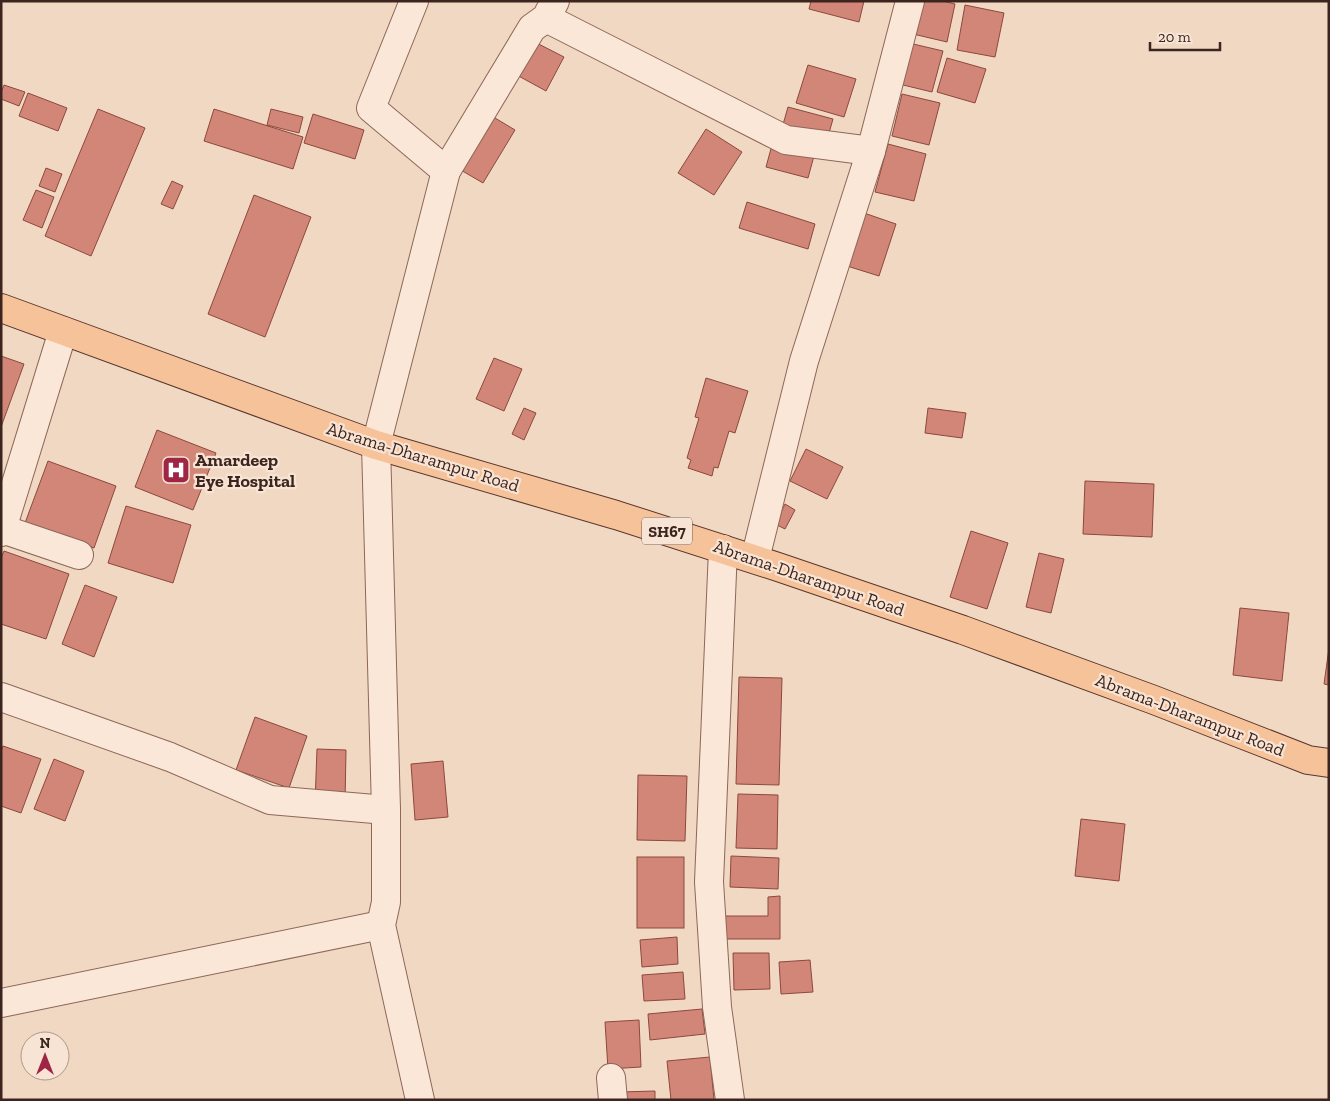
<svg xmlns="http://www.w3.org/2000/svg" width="1330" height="1101" font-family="'Zilla Slab',serif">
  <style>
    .building { fill: #d18677; stroke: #8d483d }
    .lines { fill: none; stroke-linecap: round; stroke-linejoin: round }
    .minor-casing { stroke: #8d6759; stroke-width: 30 }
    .primary-casing { stroke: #5a372d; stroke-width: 30 }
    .minor { stroke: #fbe7d7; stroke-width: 28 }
    .primary { stroke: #f6c299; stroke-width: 28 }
    .labels { text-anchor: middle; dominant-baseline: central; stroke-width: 4.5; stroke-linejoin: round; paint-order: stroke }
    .shield { fill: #f8e4d4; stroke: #745e55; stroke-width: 1 }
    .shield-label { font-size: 16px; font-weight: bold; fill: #3c251e }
    .street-label { font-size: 18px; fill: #3c251e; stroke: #f8e4d4 }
    .poi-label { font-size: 18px; font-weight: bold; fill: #3c251e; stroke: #f8e4d4; text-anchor: start }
  </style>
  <rect width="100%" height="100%" fill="#f1d8c3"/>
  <g class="building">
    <polygon points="811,1 864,1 859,22 809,9"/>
    <polygon points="921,1 943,1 955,4 947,42 913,34"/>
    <polygon points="965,5 1004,13 995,57 957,50"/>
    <polygon points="521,35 564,57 546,91 504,68"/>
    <polygon points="909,43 943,51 932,92 899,84"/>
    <polygon points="947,58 986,69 975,103 937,92"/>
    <polygon points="808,65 856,79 844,117 796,103"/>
    <polygon points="4,85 25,92 19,106 1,99 1,92"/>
    <polygon points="28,93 67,108 58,131 19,116"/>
    <polygon points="902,94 940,103 929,145 892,136"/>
    <polygon points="788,107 833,119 827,140 782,128"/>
    <polygon points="98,109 145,128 91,256 45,236"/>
    <polygon points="214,109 303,137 293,169 204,141"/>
    <polygon points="271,109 303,117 299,133 267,125"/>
    <polygon points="480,109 515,130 483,183 447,162"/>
    <polygon points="313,114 364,130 355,159 304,143"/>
    <polygon points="706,129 742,152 714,195 678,173"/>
    <polygon points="888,144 926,154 914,201 875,192"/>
    <polygon points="772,145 814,156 808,178 766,167"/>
    <polygon points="46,168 62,174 55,192 39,186"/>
    <polygon points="172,181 183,186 173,209 161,204"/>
    <polygon points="36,190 54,197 42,228 23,220"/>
    <polygon points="254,195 311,217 265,337 208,314"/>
    <polygon points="747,202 815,224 808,249 739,228"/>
    <polygon points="864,213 896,224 879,276 847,266"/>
    <polygon points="1,356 24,364 1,427"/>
    <polygon points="494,358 522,369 504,411 476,399"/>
    <polygon points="706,378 748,391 735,433 729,431 718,468 714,467 712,476 688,468 691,460 687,458 699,418 695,417"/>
    <polygon points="524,408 536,413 524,440 512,434"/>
    <polygon points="928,408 966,413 962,438 925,433"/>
    <polygon points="157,430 216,453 193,510 135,487"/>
    <polygon points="806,449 843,467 827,499 790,481"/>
    <polygon points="48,461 116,486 94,548 25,523"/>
    <polygon points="1085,481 1154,484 1152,537 1083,534"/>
    <polygon points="785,504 795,510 785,529 775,524"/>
    <polygon points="126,506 191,525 173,583 108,563"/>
    <polygon points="971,531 1008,543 987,609 950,597"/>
    <polygon points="4,551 69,574 46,639 1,624 1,558"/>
    <polygon points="1039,553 1064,559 1051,613 1026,607"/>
    <polygon points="85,585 117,597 94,657 62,644"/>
    <polygon points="1240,608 1289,613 1282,681 1233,675"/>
    <polygon points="1329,648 1329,685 1324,684"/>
    <polygon points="739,677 782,678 779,785 736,784"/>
    <polygon points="255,717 307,736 289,788 236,770"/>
    <polygon points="3,746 41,759 21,813 1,806 1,751"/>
    <polygon points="317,749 346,750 345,804 315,803"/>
    <polygon points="54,759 84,771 65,821 34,809"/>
    <polygon points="443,761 448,817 415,820 411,764"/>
    <polygon points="638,775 687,776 685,841 637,840"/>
    <polygon points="738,794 778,795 777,849 736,848"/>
    <polygon points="1081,819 1125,824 1119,881 1075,876"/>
    <polygon points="731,856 779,858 778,889 730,887"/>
    <rect x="637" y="857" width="47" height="71"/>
    <polygon points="780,896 780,939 724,939 724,916 768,916 768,897"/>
    <polygon points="677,937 678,964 642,967 640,940"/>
    <polygon points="733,953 769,953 770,989 734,990"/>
    <polygon points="810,960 813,992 781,994 779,962"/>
    <polygon points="683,972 685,999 644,1001 642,975"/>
    <polygon points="702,1009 705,1034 650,1040 648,1014"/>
    <polygon points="639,1020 641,1067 608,1069 605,1022"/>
    <polygon points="710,1057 714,1100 671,1100 667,1061"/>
    <polygon points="655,1091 655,1100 620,1100 620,1092"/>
  </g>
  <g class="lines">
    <defs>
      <g id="minor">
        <polyline points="414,1 371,108 446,171"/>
        <polyline points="546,18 786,140 871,151"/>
        <polyline points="2,529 63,331"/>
        <polyline points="1,532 2,529 79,555"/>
        <polyline points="723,549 709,882 717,1007 730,1100"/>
        <polyline points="755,559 804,361 871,151 910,1"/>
        <polyline points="1,697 170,757 270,800 386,810"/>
        <polyline points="1,1003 381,925"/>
        <polyline points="611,1078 613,1100"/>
        <polyline points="420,1100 381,925 386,902 386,810 376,445 446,171 532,28 546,18 555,1"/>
      </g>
      <polyline id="primary" points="1,308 376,445 616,515 778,567 963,630 1154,700 1308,760 1329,763"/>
    </defs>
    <use href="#minor" class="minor-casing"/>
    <use href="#primary" class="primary-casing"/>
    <use href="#minor" class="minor"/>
    <use href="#primary" class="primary"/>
  </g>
  <defs>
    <symbol id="hospital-square" viewBox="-11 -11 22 22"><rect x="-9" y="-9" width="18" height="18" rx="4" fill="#9f2545" stroke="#f8e4d4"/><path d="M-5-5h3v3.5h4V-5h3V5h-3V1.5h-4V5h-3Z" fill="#fff"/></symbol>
  </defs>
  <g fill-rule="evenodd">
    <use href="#hospital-square" x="160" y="454" width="32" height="32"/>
  </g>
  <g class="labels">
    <rect class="shield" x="642" y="517.5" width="50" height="27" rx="4"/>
    <g class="shield-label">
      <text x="667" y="531">SH67</text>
    </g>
    <g class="street-label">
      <text transform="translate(423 457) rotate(17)">Abrama-Dharampur Road</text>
      <text transform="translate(809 578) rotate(19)">Abrama-Dharampur Road</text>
      <text transform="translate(1190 715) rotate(21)">Abrama-Dharampur Road</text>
    </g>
    <g class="poi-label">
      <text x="195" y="460">Amardeep<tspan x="195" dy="21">Eye Hospital</tspan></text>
    </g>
  </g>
  <rect width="1330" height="1101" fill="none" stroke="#3c251e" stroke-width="5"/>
  <g transform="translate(45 1056)"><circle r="24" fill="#f8e4d4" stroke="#ad988b"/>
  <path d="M0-4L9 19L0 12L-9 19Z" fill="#9f2545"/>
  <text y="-8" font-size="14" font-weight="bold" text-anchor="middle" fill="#3c251e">N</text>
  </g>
  <path d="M1150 42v8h70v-8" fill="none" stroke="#3c251e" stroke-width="2.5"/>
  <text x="1158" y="42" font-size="15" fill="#3c251e" stroke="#f8e4d4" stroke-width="4" paint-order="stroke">20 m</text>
</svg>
